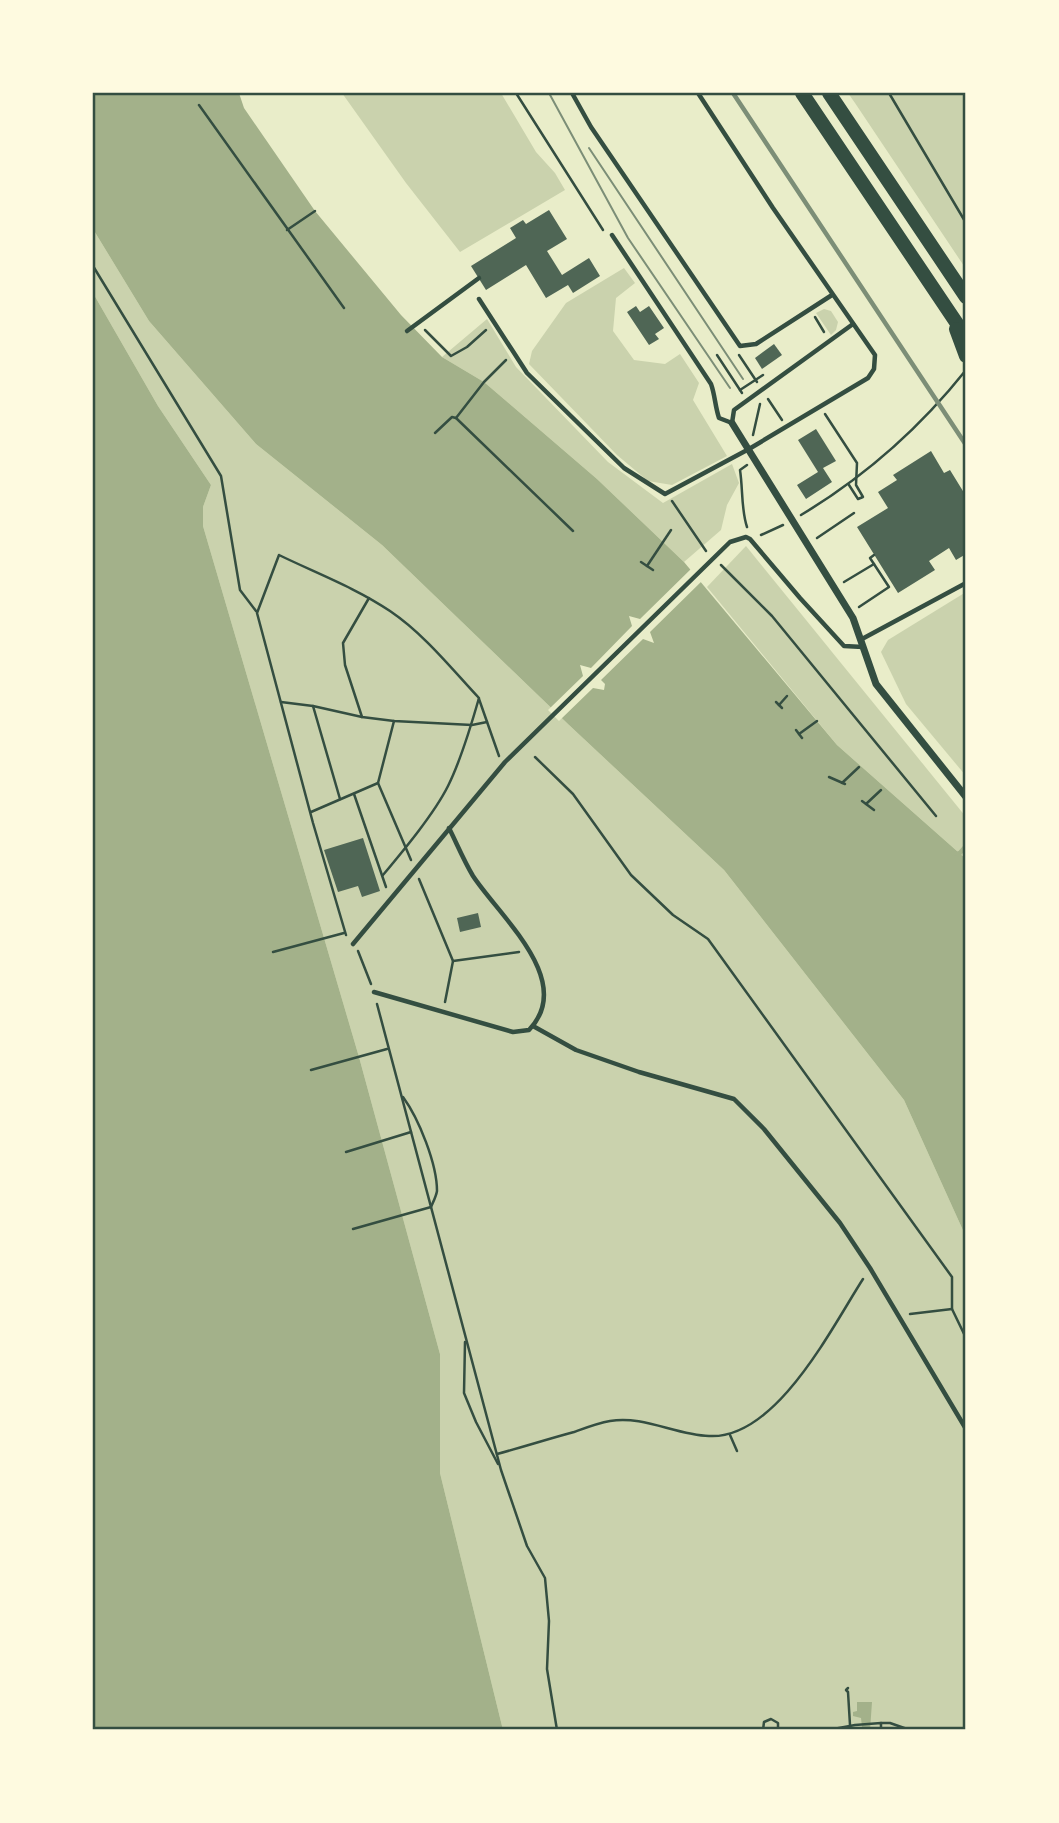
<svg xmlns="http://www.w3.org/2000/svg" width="1059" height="1823" font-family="Montserrat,sans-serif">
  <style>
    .green { fill: #cad2ad }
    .water { fill: #a3b18a }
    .pier { fill: #e9edc9 }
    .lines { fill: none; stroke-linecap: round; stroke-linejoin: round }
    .stream { stroke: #a3b18a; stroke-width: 4.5 }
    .building { fill: #4f6655 }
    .path { stroke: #344e41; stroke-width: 2.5 }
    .service { stroke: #344e41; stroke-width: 4.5 }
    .minor { stroke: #344e41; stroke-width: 7 }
    .trunk { stroke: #344e41; stroke-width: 14 }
    .tram { stroke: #7c8e77; stroke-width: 2 }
    .rail { stroke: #7c8e77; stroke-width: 4.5 }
    .neatline { fill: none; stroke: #344e41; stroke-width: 2.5 }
  </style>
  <rect width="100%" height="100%" fill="#e9edc9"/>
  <g class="green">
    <polygon points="342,93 501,93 536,152 555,173 565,190 460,252 406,183"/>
    <polygon points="848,93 966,93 966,269 855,103"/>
    <polygon points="93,229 149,321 256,444 382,545 569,725 724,870 904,1100 966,1237 966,1730 503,1730 440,1473 440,1354 359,1057 203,526 203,507 211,485 158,406 93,293"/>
    <polygon points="624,268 635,283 616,298 613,331 634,360 665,364 680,354 699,383 693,400 727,456 672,485 648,481 617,455 529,364 532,351 566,303"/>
    <polygon points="824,309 831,311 838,322 836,330 831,335 816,313"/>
    <polygon points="487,319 516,367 576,429 608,462 663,503 732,464 739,483 727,505 721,530 684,562 597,479 484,382 442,357"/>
    <polygon points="746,546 966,817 966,859 837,745 707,587"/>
    <polygon points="966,592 966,776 906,704 881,652 888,640"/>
  </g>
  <g class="water">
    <polygon points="93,93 239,93 244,108 315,211 401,315 442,357 484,382 597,479 684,562 837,745 966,859 966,1237 904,1100 724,870 569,725 382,545 256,444 149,321 93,229"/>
    <polygon points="93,293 158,406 211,485 203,507 203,526 359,1057 440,1354 440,1473 503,1730 93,1730"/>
    <polygon points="857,1702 872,1702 870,1730 852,1730 862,1727 861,1718 853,1716 853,1712 857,1711"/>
  </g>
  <polygon class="pier" points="693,567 704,579 650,632 654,643 643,639 601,680 605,684 604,690 593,688 559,721 548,710 583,676 580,665 591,668 632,626 629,616 640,619"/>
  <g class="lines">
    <polyline class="stream" points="953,853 959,854 966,846"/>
  </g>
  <g class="building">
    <polygon points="549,210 567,239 547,251 562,275 589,258 600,276 573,293 568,285 546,298 526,265 486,290 471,266 516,238 510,228 523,220 526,224"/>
    <polygon points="636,306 640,312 649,306 664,328 655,334 659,339 649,345 627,312"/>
    <polygon points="774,344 782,355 762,369 755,358"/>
    <polygon points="816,429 836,461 823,468 832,482 806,499 797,485 818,472 798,440"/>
    <polygon points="931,451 944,473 950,470 966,496 966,554 956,560 949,548 929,561 935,570 898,593 857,527 888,508 878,492 897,480 893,475"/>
    <polygon points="363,838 380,891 362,897 358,886 338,892 324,850"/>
    <polygon points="478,913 481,927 460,932 457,918"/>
  </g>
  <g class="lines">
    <g class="path">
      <polyline points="516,93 603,230"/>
      <polyline points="889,93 966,223"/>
      <polyline points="199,105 344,308"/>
      <polyline points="287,230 315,211"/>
      <polyline points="93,266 221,476 240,590 256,611"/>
      <polyline points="815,317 824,332"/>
      <polyline points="425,330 451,356 467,347 486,330"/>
      <polyline points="717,355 742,393"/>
      <polyline points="739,355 757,382"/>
      <polyline points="740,390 763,375"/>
      <polyline points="768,399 782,420"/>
      <polyline points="825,414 857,463 856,485 863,497 858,499 849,485"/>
      <polyline points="456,418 573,531"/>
      <polyline points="435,433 452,417 456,418 484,382 506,360"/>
      <polyline points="753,435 760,404"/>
      <polyline points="672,501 706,551"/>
      <path d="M801,515C866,476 919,429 966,370"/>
      <path d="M747,527C741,509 743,489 740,470L747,465"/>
      <polyline points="761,535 783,525"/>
      <polyline points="817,538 854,513"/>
      <polyline points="641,562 653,570"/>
      <polyline points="721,565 772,616 936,816"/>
      <polyline points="647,566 671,530"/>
      <polyline points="844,582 874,564"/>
      <polyline points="859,607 889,587 870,558 874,555"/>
      <polyline points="479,699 499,756"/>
      <polyline points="281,702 313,706 362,717 394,721 472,725 487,722"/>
      <polyline points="776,702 782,708"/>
      <polyline points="779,705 787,696"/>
      <polyline points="313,706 340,799"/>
      <polyline points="362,717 345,665 343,643 369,598"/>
      <polyline points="796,730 802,738"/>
      <polyline points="799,734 817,721"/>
      <polyline points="535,757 573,794 631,875 673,915 708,939 952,1277 952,1309 966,1338"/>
      <polyline points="829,777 845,784"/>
      <polyline points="378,783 411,860"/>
      <polyline points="842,783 859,767"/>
      <polyline points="354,794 386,887"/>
      <polyline points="862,801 874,810"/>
      <polyline points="866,804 881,790"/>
      <polyline points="311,812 378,783 394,721"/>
      <polyline points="419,879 453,961 445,1002"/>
      <path d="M346,935L313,823L257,613L279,555C316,573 356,588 390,611C424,634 451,668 479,698C471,726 461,760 448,786C434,814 403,851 383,875"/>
      <polyline points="358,951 371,984"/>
      <polyline points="273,952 344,933"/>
      <polyline points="453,961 519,952"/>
      <polyline points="377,1004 501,1470 527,1546 545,1578 549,1621 547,1669 557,1730"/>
      <polyline points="311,1070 387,1049"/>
      <polyline points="346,1152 411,1132"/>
      <path d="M353,1229L431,1207C433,1202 436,1197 437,1191C437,1164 419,1119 403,1097"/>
      <polyline points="910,1314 952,1309"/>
      <polyline points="465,1342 464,1393 476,1422 498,1464"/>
      <polyline points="730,1435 737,1451"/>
      <path d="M497,1454C523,1447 548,1439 574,1432C585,1428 598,1423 610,1421C643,1415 676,1435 709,1436C776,1440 832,1327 863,1279"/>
      <polyline points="848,1688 846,1690 848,1692 850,1725"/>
      <polyline points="881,1723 890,1723 910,1730"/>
      <polyline points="763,1730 764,1722 771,1719 778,1723 778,1730"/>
      <polyline points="828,1730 855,1725 881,1723 881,1730"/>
    </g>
    <g class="service">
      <polyline points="572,93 591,127 740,346 756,344 832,295"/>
      <path d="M612,235L711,384C715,395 715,406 719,418L732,423L734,410L853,324"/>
      <polyline points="479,299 527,373 624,468 665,494 749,449 868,378 874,369 875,355 773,208 698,93"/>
      <polyline points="407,331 479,278"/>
      <polyline points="862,639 966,583"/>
      <polyline points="353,944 505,762 730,542 746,537 750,539 800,598 844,646 863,647"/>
      <path d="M374,992L513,1032L529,1030C576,981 500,917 473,876C464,861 457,844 449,828"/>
      <polyline points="533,1026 576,1050 639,1072 734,1099 764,1129 840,1223 870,1268 966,1429"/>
    </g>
    <polyline class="minor" points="732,423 853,618 876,684 966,797"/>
    <g class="trunk">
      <polyline points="802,93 966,337"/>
      <polyline points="829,93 966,297"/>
      <polyline points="956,329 966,356"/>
    </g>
    <g class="tram">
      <polyline points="549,93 628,238 730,388"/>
      <polyline points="589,148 743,379"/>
    </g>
    <polyline class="rail" points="733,93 966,445"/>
  </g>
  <rect width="1059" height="1823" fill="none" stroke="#fefae0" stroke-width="189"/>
  <rect x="94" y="94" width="870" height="1634" class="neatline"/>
</svg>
